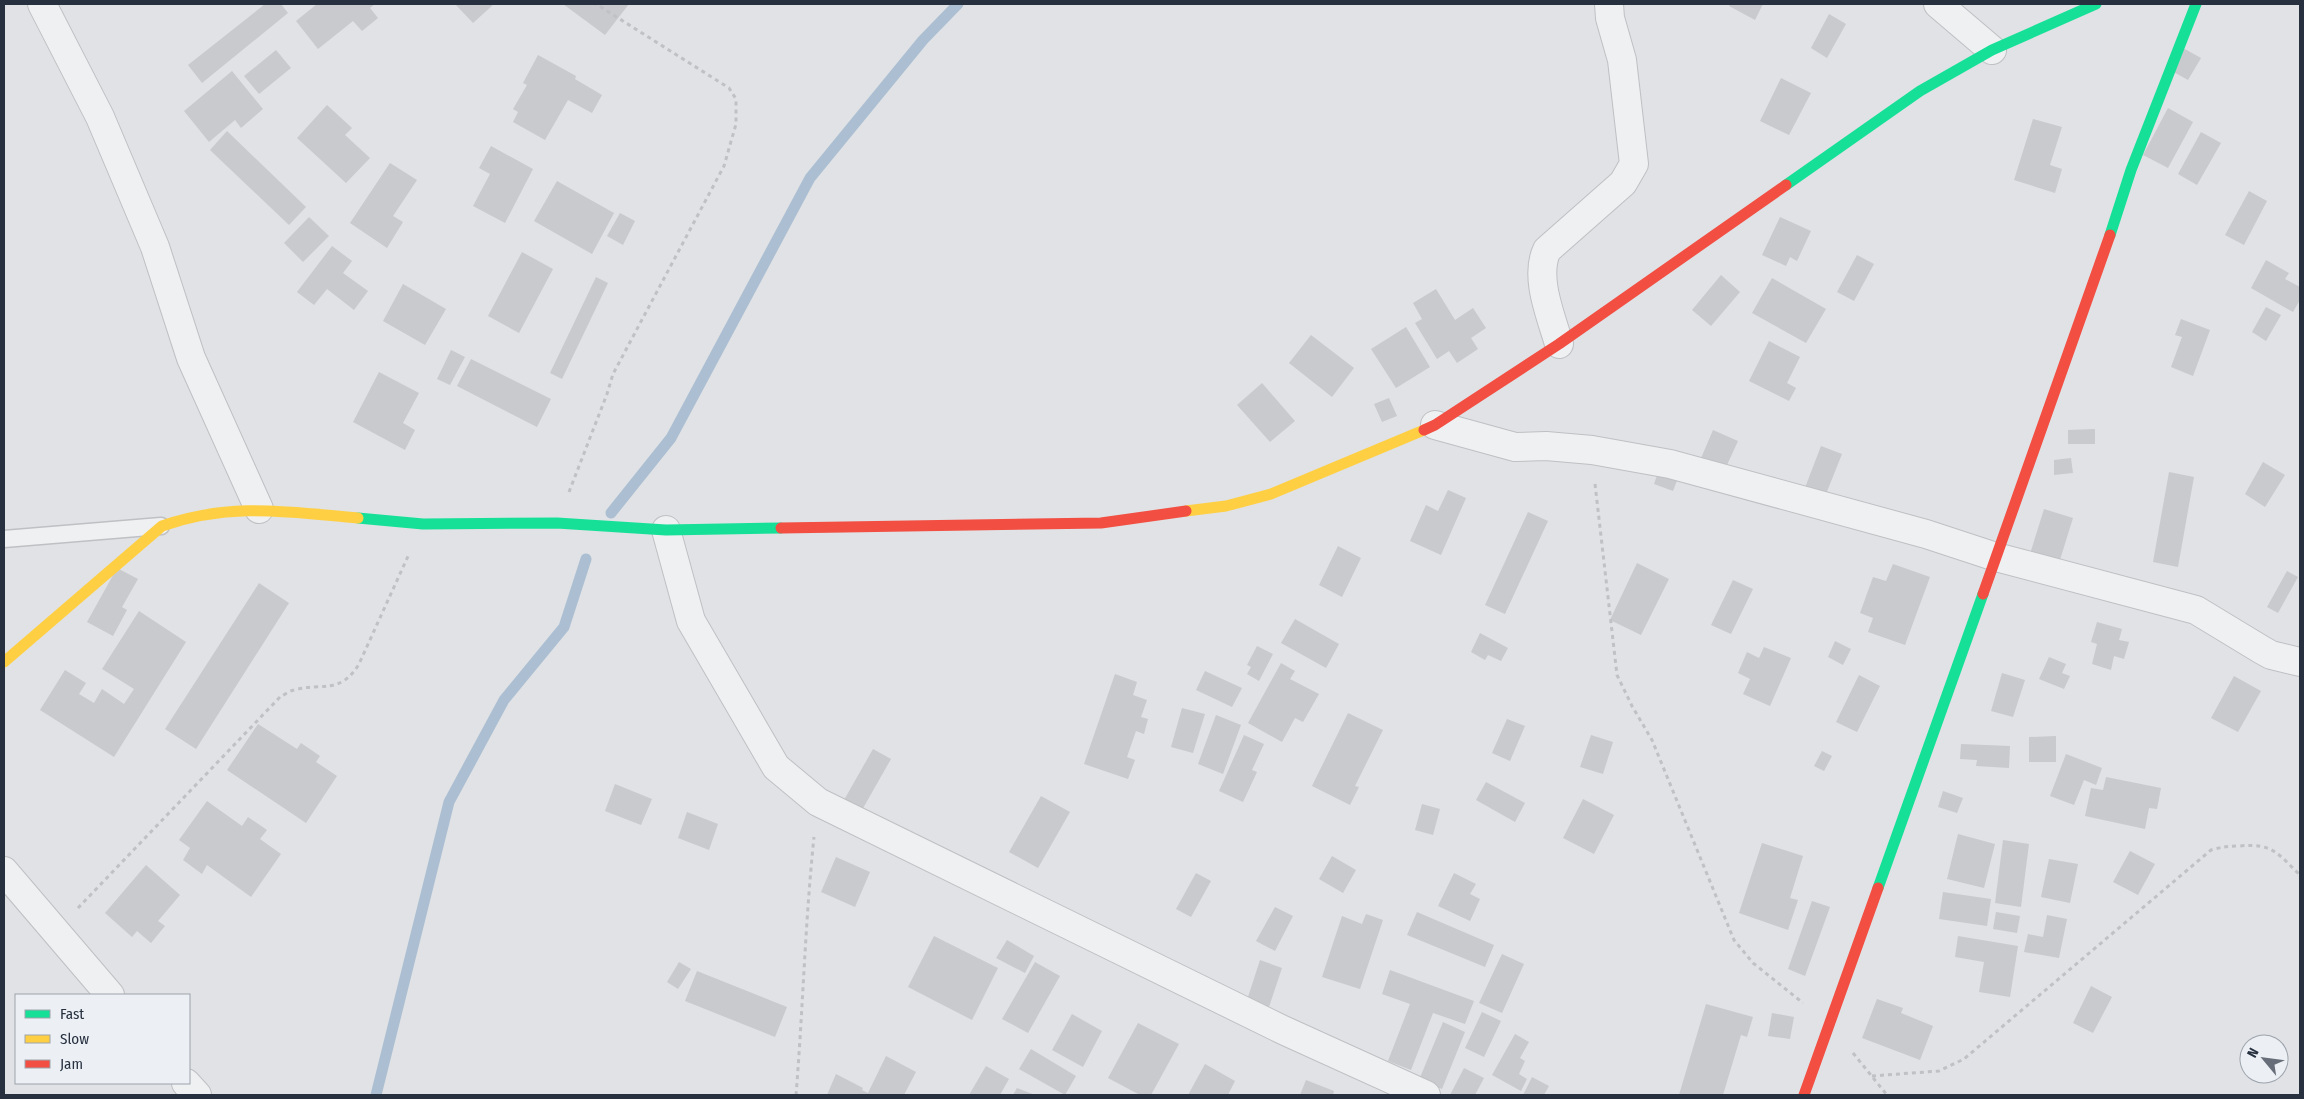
<svg xmlns="http://www.w3.org/2000/svg" width="2304" height="1099" font-family="'Fira Sans Condensed',sans-serif">
  <style>
    .lines { fill: none; stroke-linecap: round; stroke-linejoin: round }
    .stream { stroke: #acbfd2; stroke-width: 11 }
    .building { fill: #c8cacd }
    .lane-casing { stroke: #bec0c3; stroke-width: 19 }
    .street-casing { stroke: #bec0c3; stroke-width: 30 }
    .path { stroke: #bfc1c5; stroke-width: 3; stroke-dasharray: 4 4; stroke-linecap: butt }
    .lane { stroke: #eff0f2; stroke-width: 16 }
    .street { stroke: #eff0f2; stroke-width: 28 }
    .fast { stroke: #16e098; stroke-width: 11 }
    .slow { stroke: #ffcf43; stroke-width: 11 }
    .jam { stroke: #f24e42; stroke-width: 11 }
  </style>
  <rect width="100%" height="100%" fill="#e0e2e5"/>
  <g class="lines">
    <g class="stream">
      <polyline points="611,513 671,438 810,178 923,40 958,4"/>
      <polyline points="376,1095 449,802 504,700 564,627 586,559"/>
    </g>
  </g>
  <g class="building">
    <polygon points="265,4 281,4 288,13 202,83 188,65"/>
    <polygon points="317,4 375,4 370,8 378,18 362,31 353,21 318,49 296,21"/>
    <polygon points="455,4 494,4 473,23"/>
    <polygon points="563,4 629,4 605,35"/>
    <polygon points="1730,4 1763,4 1755,20 1729,6"/>
    <polygon points="1829,14 1846,24 1827,58 1811,48"/>
    <polygon points="2183,48 2201,58 2188,80 2170,70"/>
    <polygon points="276,50 291,68 259,94 244,76"/>
    <polygon points="538,55 576,76 575,79 602,95 592,113 568,100 545,140 513,122 518,112 513,109 527,85 523,83"/>
    <polygon points="232,71 263,109 241,128 235,120 209,142 184,111"/>
    <polygon points="1781,78 1811,93 1789,135 1760,121"/>
    <polygon points="327,105 352,128 345,135 370,158 346,183 297,138"/>
    <polygon points="2168,108 2193,122 2168,168 2143,155"/>
    <polygon points="2033,119 2062,127 2050,165 2062,169 2055,193 2014,180"/>
    <polygon points="227,131 306,207 289,225 210,150"/>
    <polygon points="2201,132 2221,143 2197,185 2178,174"/>
    <polygon points="491,146 533,169 505,223 473,206 490,174 479,168"/>
    <polygon points="390,163 417,180 393,216 403,222 387,248 350,223"/>
    <polygon points="557,181 614,213 592,254 534,221"/>
    <polygon points="2249,191 2267,201 2244,245 2225,235"/>
    <polygon points="620,213 635,221 623,245 607,236"/>
    <polygon points="309,217 329,236 303,262 284,243"/>
    <polygon points="1780,217 1811,231 1797,261 1790,257 1786,266 1762,255"/>
    <polygon points="332,246 352,261 343,273 368,291 354,310 327,289 314,305 297,292"/>
    <polygon points="522,252 553,269 519,333 488,316"/>
    <polygon points="1857,255 1874,264 1854,301 1837,292"/>
    <polygon points="2266,260 2289,273 2285,279 2300,287 2300,300 2293,312 2251,288"/>
    <polygon points="1721,275 1740,292 1711,326 1692,310"/>
    <polygon points="596,277 608,283 562,379 550,373"/>
    <polygon points="1772,278 1826,309 1806,343 1752,313"/>
    <polygon points="403,284 446,309 425,345 383,321"/>
    <polygon points="1436,289 1455,320 1473,308 1486,328 1471,338 1478,349 1457,363 1449,351 1437,359 1415,323 1422,319 1413,303"/>
    <polygon points="2266,307 2281,315 2266,341 2252,332"/>
    <polygon points="2181,319 2210,330 2193,376 2171,367 2182,337 2175,335"/>
    <polygon points="1406,327 1430,367 1396,388 1371,349"/>
    <polygon points="1311,335 1354,368 1332,397 1289,363"/>
    <polygon points="1769,341 1800,357 1787,383 1796,388 1789,401 1749,381"/>
    <polygon points="451,350 465,357 450,385 437,379"/>
    <polygon points="471,359 551,399 537,427 457,386"/>
    <polygon points="379,372 419,393 403,423 415,430 405,450 353,422"/>
    <polygon points="1262,383 1295,421 1270,442 1237,405"/>
    <polygon points="1389,398 1397,416 1382,422 1374,404"/>
    <polygon points="2095,429 2095,444 2068,444 2068,430"/>
    <polygon points="1713,430 1738,441 1727,465 1739,470 1696,470"/>
    <polygon points="1821,446 1842,454 1818,514 1798,506"/>
    <polygon points="1665,453 1685,460 1673,491 1654,484"/>
    <polygon points="2071,458 2073,473 2054,475 2054,460"/>
    <polygon points="2263,462 2285,475 2265,507 2245,494"/>
    <polygon points="2169,472 2194,477 2178,567 2153,562"/>
    <polygon points="1448,490 1466,498 1441,555 1410,541 1426,505 1438,511"/>
    <polygon points="2044,509 2073,518 2059,563 2030,554"/>
    <polygon points="1528,512 1548,521 1505,614 1485,605"/>
    <polygon points="1338,546 1361,558 1342,597 1319,585"/>
    <polygon points="1637,563 1669,579 1641,635 1610,620"/>
    <polygon points="1893,564 1930,577 1905,645 1868,632 1873,618 1860,613 1873,577 1886,581"/>
    <polygon points="117,568 138,579 122,607 127,610 113,636 87,622"/>
    <polygon points="2287,571 2298,577 2278,613 2267,607"/>
    <polygon points="1733,580 1753,589 1731,634 1711,625"/>
    <polygon points="259,583 289,603 196,749 165,729"/>
    <polygon points="139,611 186,642 114,757 40,710 65,670 86,683 79,694 94,703 102,689 124,704 134,689 102,669"/>
    <polygon points="1295,619 1339,644 1326,668 1281,643"/>
    <polygon points="2097,622 2122,629 2119,640 2129,642 2124,659 2114,656 2111,670 2092,664 2097,644 2091,642"/>
    <polygon points="1480,633 1508,648 1501,661 1488,655 1485,660 1471,652"/>
    <polygon points="1835,641 1851,649 1843,665 1828,657"/>
    <polygon points="1257,646 1273,654 1259,681 1247,674 1251,667 1247,665"/>
    <polygon points="1764,647 1791,658 1770,706 1743,694 1750,679 1738,673 1747,652 1759,658"/>
    <polygon points="2049,657 2066,664 2062,673 2070,676 2064,689 2039,679"/>
    <polygon points="1281,663 1295,671 1290,679 1319,694 1303,722 1295,718 1282,742 1248,723"/>
    <polygon points="1205,671 1242,688 1232,707 1196,690"/>
    <polygon points="2002,673 2025,680 2013,717 1991,711"/>
    <polygon points="1115,674 1137,682 1133,695 1147,700 1141,717 1148,719 1144,734 1136,731 1127,757 1135,760 1128,779 1084,764"/>
    <polygon points="1859,675 1880,686 1857,732 1836,722"/>
    <polygon points="2234,676 2261,691 2238,732 2211,718"/>
    <polygon points="1182,708 1205,714 1193,753 1171,747"/>
    <polygon points="1348,713 1383,730 1355,786 1359,787 1350,805 1312,786"/>
    <polygon points="1216,715 1241,725 1223,774 1198,764"/>
    <polygon points="1507,719 1525,726 1510,761 1492,753"/>
    <polygon points="258,724 297,749 301,743 320,756 316,762 337,776 306,823 227,770"/>
    <polygon points="1244,735 1264,744 1252,770 1257,772 1243,802 1219,791"/>
    <polygon points="1591,735 1613,742 1603,774 1580,767"/>
    <polygon points="2056,736 2056,762 2029,762 2029,737"/>
    <polygon points="1961,744 2010,746 2009,768 1976,766 1977,760 1960,759"/>
    <polygon points="873,749 891,759 862,810 844,800"/>
    <polygon points="1822,751 1832,756 1824,771 1814,766"/>
    <polygon points="2066,754 2102,768 2096,785 2084,780 2074,805 2050,796"/>
    <polygon points="2106,777 2161,788 2157,809 2149,808 2145,829 2085,816 2091,788 2103,790"/>
    <polygon points="1486,782 1525,803 1515,822 1476,800"/>
    <polygon points="615,784 652,799 641,825 605,811"/>
    <polygon points="1943,791 1963,798 1957,813 1938,807"/>
    <polygon points="1041,796 1070,812 1038,868 1009,852"/>
    <polygon points="1583,799 1614,815 1594,854 1563,838"/>
    <polygon points="207,801 242,826 248,817 267,830 260,839 281,854 251,897 207,865 202,874 183,860 190,848 179,840"/>
    <polygon points="1422,804 1440,809 1433,835 1415,830"/>
    <polygon points="687,812 718,824 709,850 678,838"/>
    <polygon points="1958,834 1995,844 1984,888 1947,879"/>
    <polygon points="2003,840 2029,844 2021,907 1995,903"/>
    <polygon points="1762,843 1803,856 1790,898 1798,900 1788,930 1739,913"/>
    <polygon points="2130,851 2155,864 2138,895 2113,882"/>
    <polygon points="1332,856 1356,870 1343,893 1319,879"/>
    <polygon points="836,857 870,872 855,907 821,892"/>
    <polygon points="2049,859 2078,864 2070,903 2041,897"/>
    <polygon points="146,865 180,895 158,921 165,926 151,943 137,931 132,937 105,913"/>
    <polygon points="1196,873 1211,881 1191,917 1176,909"/>
    <polygon points="1454,873 1476,884 1470,894 1480,899 1470,921 1438,906"/>
    <polygon points="1943,892 1991,899 1987,926 1939,919"/>
    <polygon points="1812,901 1830,907 1805,976 1788,969"/>
    <polygon points="1275,907 1293,916 1275,951 1256,941"/>
    <polygon points="1417,912 1494,945 1485,967 1407,935"/>
    <polygon points="1996,912 2020,916 2017,933 1993,929"/>
    <polygon points="1366,914 1383,920 1360,989 1322,977 1342,916 1362,924"/>
    <polygon points="2047,915 2067,919 2059,958 2024,952 2028,934 2043,937"/>
    <polygon points="934,936 998,968 972,1020 908,987"/>
    <polygon points="1958,936 2018,946 2010,997 1979,992 1984,962 1955,957"/>
    <polygon points="1007,940 1034,956 1025,973 996,958"/>
    <polygon points="1502,954 1524,964 1502,1013 1479,1003"/>
    <polygon points="1260,960 1282,968 1269,1007 1247,1000"/>
    <polygon points="679,962 691,969 678,989 667,982"/>
    <polygon points="1035,962 1060,976 1028,1033 1002,1019"/>
    <polygon points="1390,970 1474,1001 1465,1024 1433,1013 1411,1070 1388,1061 1410,1004 1382,994"/>
    <polygon points="697,971 787,1007 775,1037 685,1001"/>
    <polygon points="2091,986 2112,997 2093,1033 2073,1023"/>
    <polygon points="1877,999 1903,1008 1901,1013 1933,1026 1920,1060 1862,1038"/>
    <polygon points="1706,1004 1753,1017 1747,1037 1741,1035 1723,1095 1679,1095"/>
    <polygon points="1482,1012 1501,1021 1484,1057 1465,1048"/>
    <polygon points="1772,1013 1794,1017 1790,1039 1768,1036"/>
    <polygon points="1072,1014 1102,1031 1083,1067 1052,1050"/>
    <polygon points="1443,1022 1465,1032 1442,1089 1419,1080"/>
    <polygon points="1138,1023 1179,1044 1151,1095 1140,1095 1108,1078"/>
    <polygon points="1515,1034 1529,1042 1520,1058 1525,1061 1519,1074 1527,1079 1521,1091 1492,1075"/>
    <polygon points="1031,1049 1076,1076 1065,1095 1019,1069"/>
    <polygon points="886,1056 916,1072 904,1095 827,1095 836,1074 863,1088 862,1090 868,1093"/>
    <polygon points="1205,1064 1235,1081 1228,1095 1188,1095"/>
    <polygon points="986,1066 1009,1079 1000,1095 969,1095"/>
    <polygon points="1464,1068 1484,1078 1475,1095 1450,1095"/>
    <polygon points="1532,1077 1549,1086 1544,1095 1523,1095"/>
    <polygon points="1306,1080 1334,1091 1333,1095 1300,1095"/>
    <polygon points="1017,1088 1035,1095 1013,1095"/>
  </g>
  <g class="lines">
    <defs>
      <polyline id="lane" points="4,539 161,526"/>
      <g id="street">
        <polyline points="42,4 100,117 155,247 191,358 259,509"/>
        <polyline points="1938,4 1992,50"/>
        <path d="M1559,344C1551,316 1534,277 1547,250L1623,183L1634,164L1622,60L1610,18L1609,4"/>
        <polyline points="1435,425 1515,447 1546,446 1592,450 1670,464 1926,534 1996,557 2196,610 2262,650 2271,655 2300,662"/>
        <polyline points="666,530 691,621 776,767 818,802 1283,1030 1426,1095"/>
        <polyline points="4,871 110,995"/>
        <polyline points="186,1083 197,1095"/>
      </g>
    </defs>
    <use href="#lane" class="lane-casing"/>
    <use href="#street" class="street-casing"/>
    <g class="path">
      <polyline points="1595,484 1617,675 1632,706 1652,740 1734,940 1753,963 1803,1003"/>
      <polyline points="569,492 607,394 613,374 724,166 736,124 736,99 729,88 596,4"/>
      <path d="M78,908L280,697C284,695 289,691 294,690C323,682 340,695 359,664L409,554"/>
      <polyline points="1853,1053 1887,1095"/>
      <path d="M1872,1076L1939,1071L1964,1059L2211,850C2221,847 2229,846 2239,846C2273,843 2277,853 2300,875"/>
      <path d="M796,1095C803,1009 805,923 814,837"/>
    </g>
    <use href="#lane" class="lane"/>
    <use href="#street" class="street"/>
    <g class="fast">
      <polyline points="1786,185 1920,91 1992,50 2096,4"/>
      <polyline points="2110,235 2131,170 2196,4"/>
      <polyline points="358,518 423,524 557,523 666,530 781,528"/>
      <polyline points="1878,888 1983,594"/>
    </g>
    <g class="slow">
      <polyline points="1186,511 1226,506 1271,494 1424,430"/>
      <path d="M4,662L162,526C231,502 288,512 358,518"/>
    </g>
    <g class="jam">
      <polyline points="1424,430 1435,425 1559,344 1786,185"/>
      <polyline points="781,528 1101,523 1186,511"/>
      <polyline points="1983,594 2110,235"/>
      <polyline points="1804,1095 1878,888"/>
    </g>
  </g>
  <rect width="2304" height="1099" fill="none" stroke="#26303f" stroke-width="10"/>
  <rect x="15" y="994" width="175" height="90" fill="#ecf0f5" stroke="#9da3ac"/>
  <rect x="25" y="1010" width="25" height="8" fill="#16e098" stroke="#9da3ac"/>
  <text x="60" y="1019" font-size="15" fill="#26303f">Fast</text>
  <rect x="25" y="1035" width="25" height="8" fill="#ffcf43" stroke="#9da3ac"/>
  <text x="60" y="1044" font-size="15" fill="#26303f">Slow</text>
  <rect x="25" y="1060" width="25" height="8" fill="#f24e42" stroke="#9da3ac"/>
  <text x="60" y="1069" font-size="15" fill="#26303f">Jam</text>
  <g transform="translate(2264 1059) rotate(299)"><circle r="24" fill="#ecf0f5" stroke="#9da3ac"/>
  <path d="M0-4L9 19L0 12L-9 19Z" fill="#676e79"/>
  <text y="-8" font-size="14" font-weight="bold" text-anchor="middle" fill="#26303f">N</text>
  </g>
</svg>
